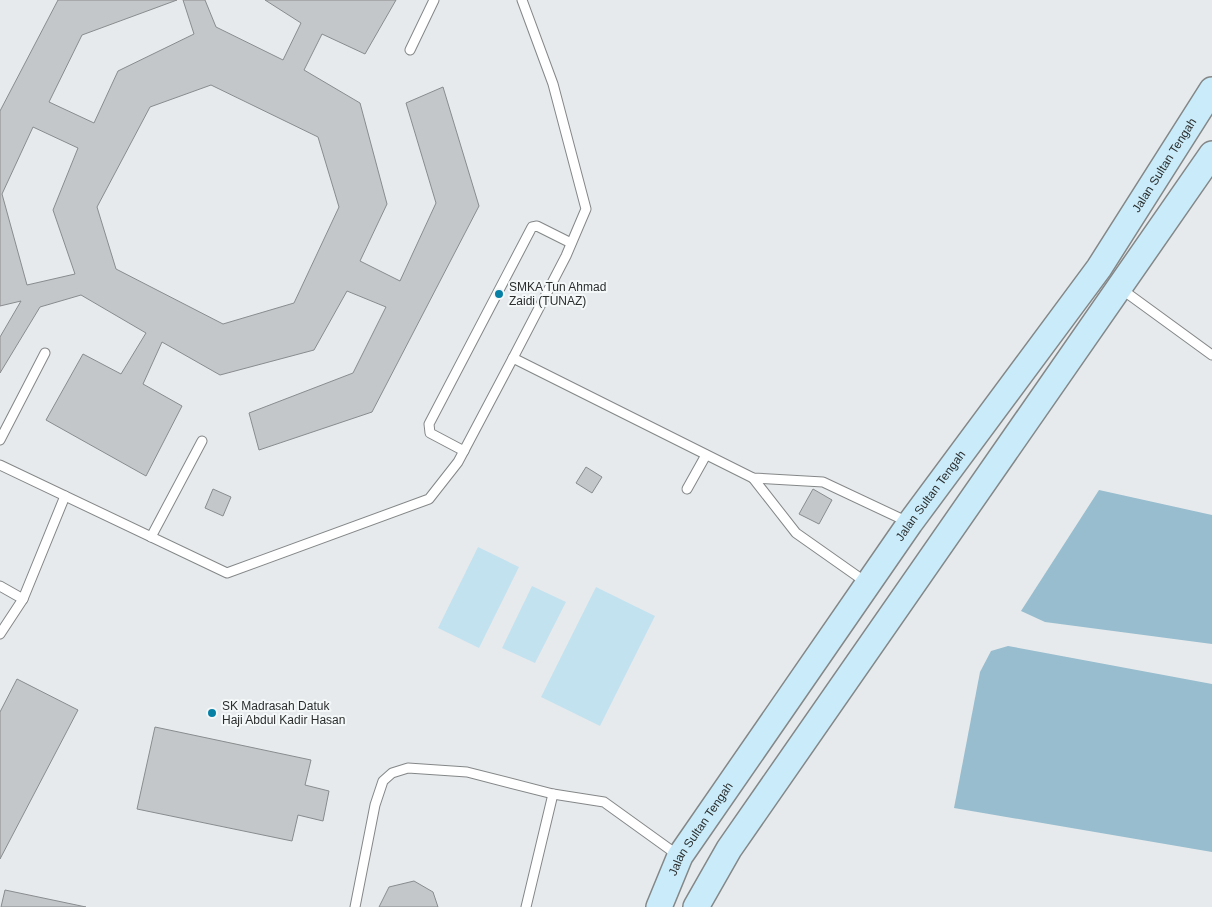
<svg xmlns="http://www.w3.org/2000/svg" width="1212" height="907" font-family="Arial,sans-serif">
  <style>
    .green { fill: #c3e2f0 }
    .water { fill: #97bdcf }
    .building { fill: #c4c7c9; stroke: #898c8e; fill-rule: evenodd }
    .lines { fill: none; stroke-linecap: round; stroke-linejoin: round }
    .service-casing { stroke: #848788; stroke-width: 11 }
    .secondary-casing { stroke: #848788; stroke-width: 28 }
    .service { stroke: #fff; stroke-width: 9 }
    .secondary { stroke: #caecfa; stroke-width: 25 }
    .poi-dot { fill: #0780a6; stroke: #f4f8f9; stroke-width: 2 }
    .labels { text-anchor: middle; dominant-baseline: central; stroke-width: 4; stroke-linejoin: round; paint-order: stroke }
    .street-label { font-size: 12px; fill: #2c2e2e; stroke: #f4f8f9 }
    .poi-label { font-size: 12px; fill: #2c2e2e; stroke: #f4f8f9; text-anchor: start }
  </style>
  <rect width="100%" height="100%" fill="#e7eaec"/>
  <g class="green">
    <polygon points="478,547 519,567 479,648 438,628"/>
    <polygon points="532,586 566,602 535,663 502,648"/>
    <polygon points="596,587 655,616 600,726 541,697"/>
  </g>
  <g class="water">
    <polygon points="1099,490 1212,515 1212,644 1045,622 1021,611"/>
    <polygon points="1008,646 1212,684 1212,852 954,808 980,672 991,651"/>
  </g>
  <g class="building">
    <path d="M58,0H177L82,35L49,102L94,123L118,71L194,34L183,0H205L216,27L283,60L301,23L265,0H396L365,54L322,34L304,70L360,103L387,204L360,261L400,281L436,203L406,103L443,87L479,206L372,412L259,450L249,413L353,373L386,307L347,291L314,350L220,375L162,342L143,384L182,406L146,476L46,420L83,354L121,374L146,333L81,295L40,307L0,373V337L21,301L0,306V111ZM211,85L318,137L339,207L294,303L223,324L116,269L97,207L150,107ZM33,127L78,148L53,210L75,274L27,285L2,194Z"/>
    <polygon points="586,467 602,477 592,493 576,483"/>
    <polygon points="213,489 231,497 223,516 205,508"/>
    <polygon points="813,489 832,500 819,524 799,514"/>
    <polygon points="17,679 78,710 0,859 0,712"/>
    <polygon points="155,727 311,760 305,785 329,791 323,821 298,815 292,841 137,809"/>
    <polygon points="414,881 433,892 438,907 379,907 389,887"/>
    <polygon points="5,890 86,907 1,907"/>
  </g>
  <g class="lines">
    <defs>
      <g id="service">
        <polyline points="410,50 434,0"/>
        <polyline points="1120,288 1212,355"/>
        <polyline points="513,358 753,478 823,482 908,522"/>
        <polyline points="0,440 45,353"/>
        <polyline points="464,451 430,433 429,424 532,227 537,226 571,243"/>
        <polyline points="0,465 227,573 429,499 458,462 513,358 566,256 586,209 553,84 522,0"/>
        <polyline points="753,478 796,533 867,583"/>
        <polyline points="687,489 706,455"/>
        <polyline points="151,537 202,441"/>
        <polyline points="0,586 23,599"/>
        <polyline points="0,634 23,599 65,496"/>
        <polyline points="355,907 375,805 383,781 392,773 408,768 467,772 553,794 604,802 679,856"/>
        <polyline points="526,907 553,794"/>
      </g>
      <g id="secondary">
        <path id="s1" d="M659,907L680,856L910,523L1099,268L1212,90"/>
        <polyline points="696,907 729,849 1212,154"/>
      </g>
    </defs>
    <use href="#service" class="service-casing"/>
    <use href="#secondary" class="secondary-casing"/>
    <use href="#service" class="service"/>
    <use href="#secondary" class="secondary"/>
  </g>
  <g class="poi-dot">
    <circle cx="499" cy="294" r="5"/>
    <circle cx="212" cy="713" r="5"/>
  </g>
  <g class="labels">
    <g class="street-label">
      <text stroke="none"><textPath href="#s1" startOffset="899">Jalan Sultan Tengah</textPath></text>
      <text stroke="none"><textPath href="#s1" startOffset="494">Jalan Sultan Tengah</textPath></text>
      <text stroke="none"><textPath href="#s1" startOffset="89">Jalan Sultan Tengah</textPath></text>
    </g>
    <g class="poi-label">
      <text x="509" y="287">SMKA Tun Ahmad<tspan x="509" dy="14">Zaidi (TUNAZ)</tspan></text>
      <text x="222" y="706">SK Madrasah Datuk<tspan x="222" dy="14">Haji Abdul Kadir Hasan</tspan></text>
    </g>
  </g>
</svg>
